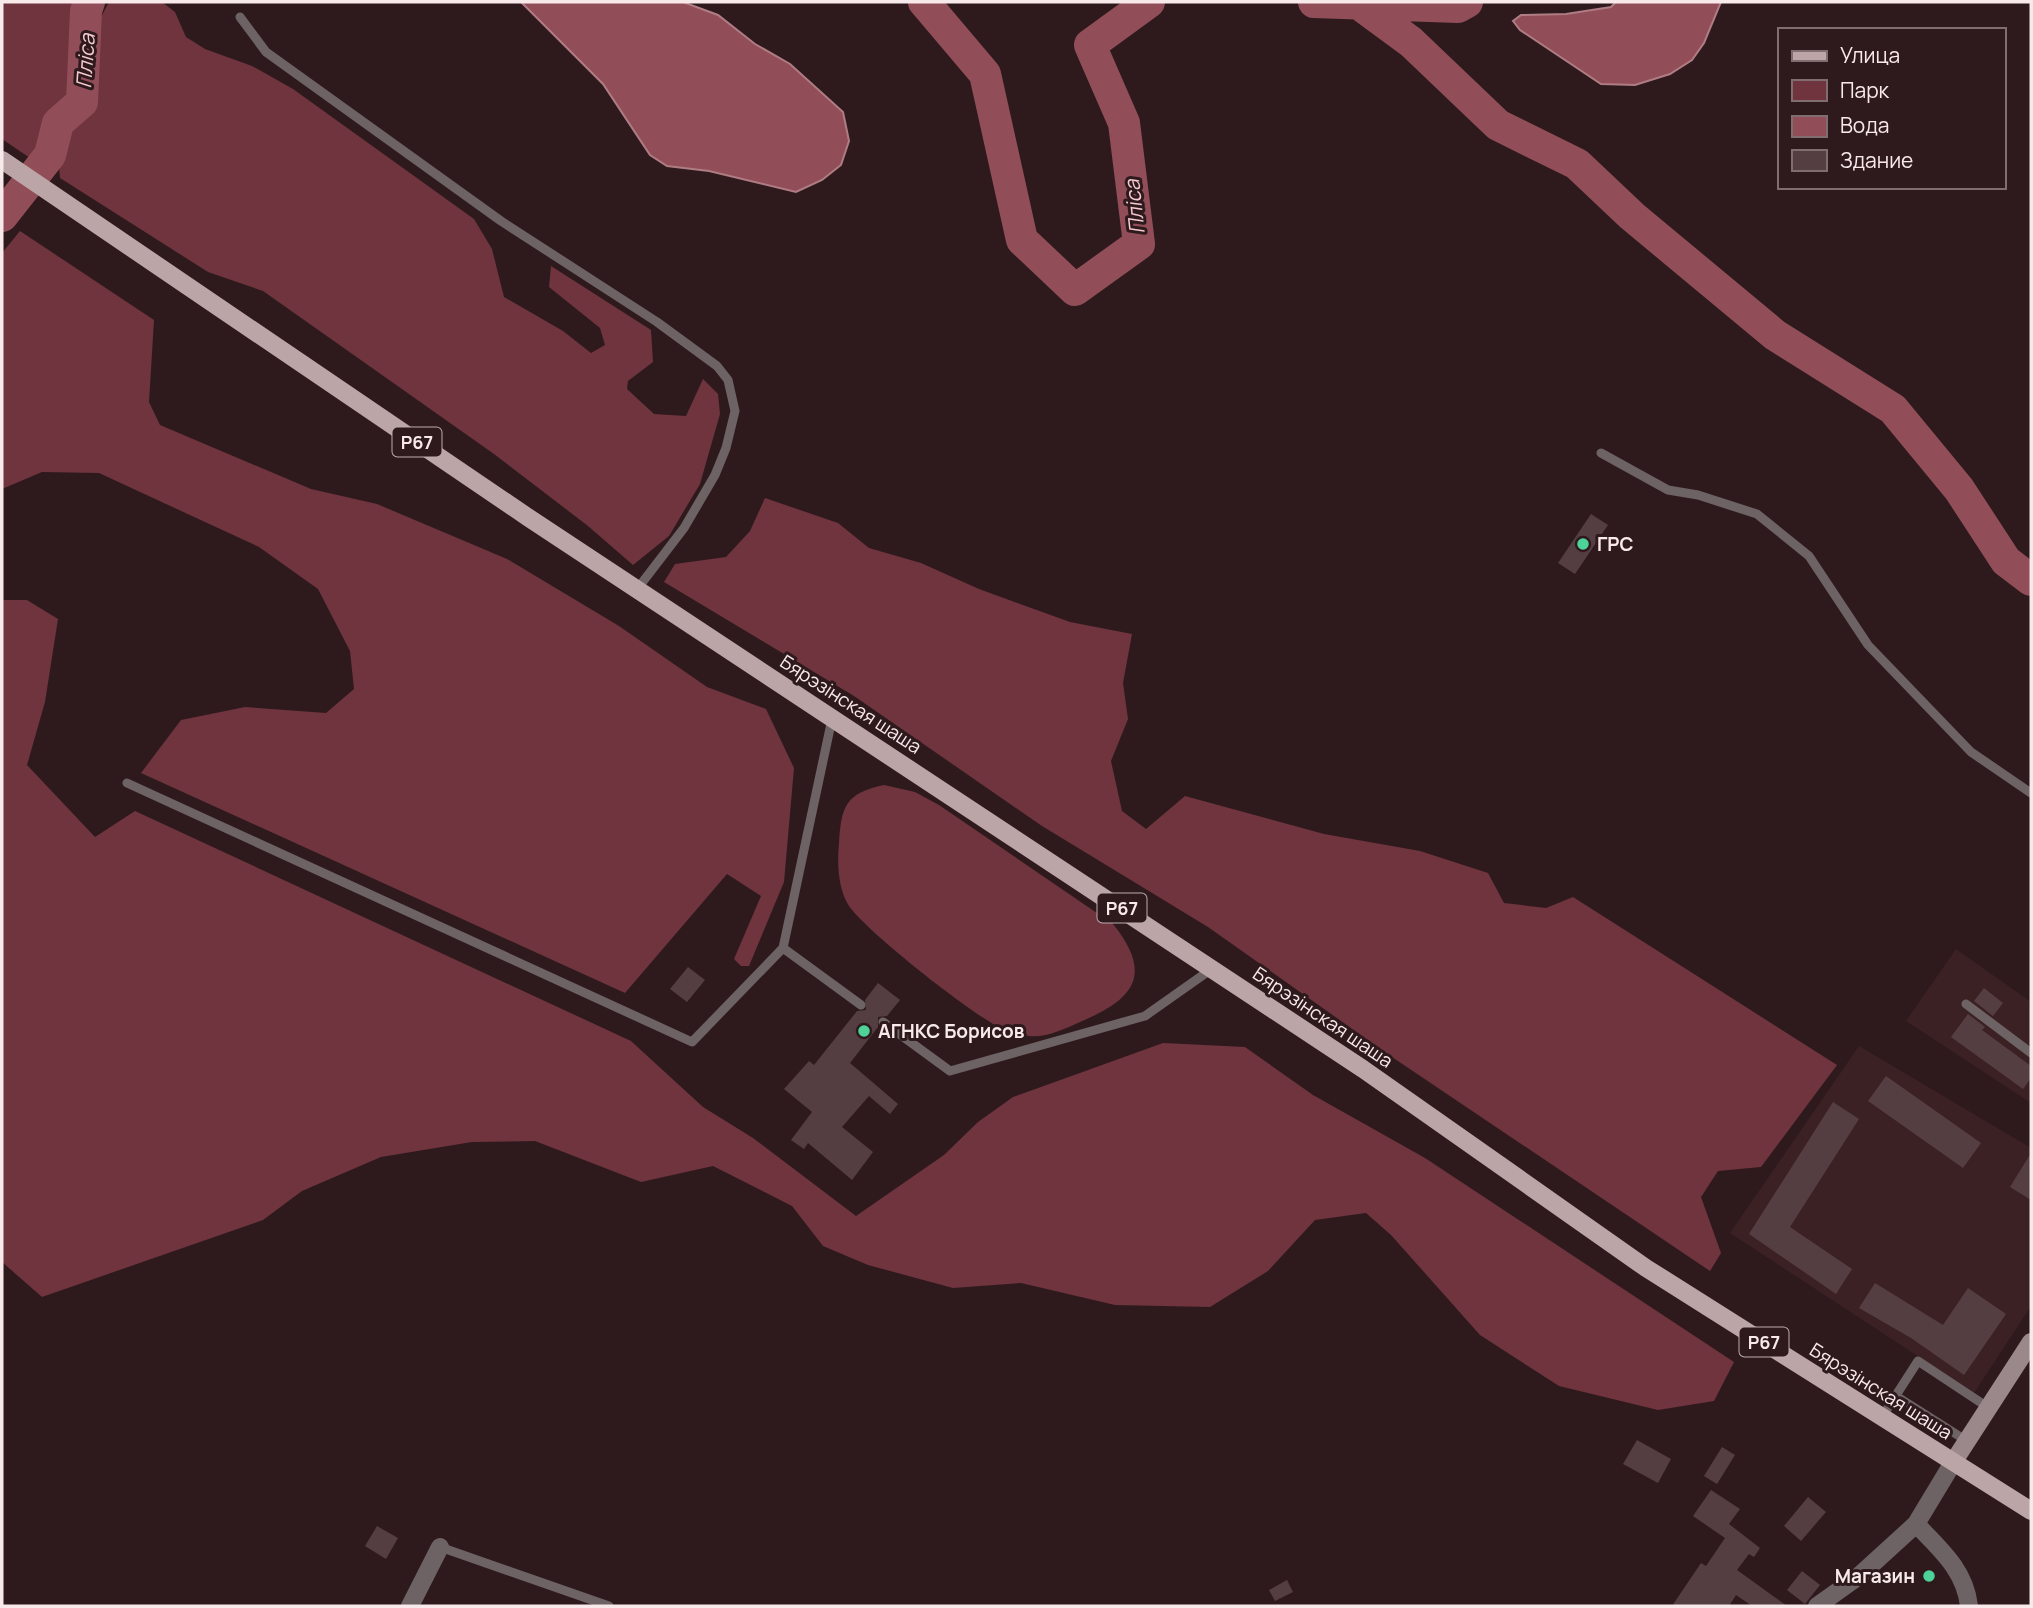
<svg xmlns="http://www.w3.org/2000/svg" width="2033" height="1608" font-family="Manrope,sans-serif">
<style>
.built{fill:#3c2124}
.green{fill:#6f343d}
.water{fill:#914e58;stroke:#b07c84;stroke-width:2}
.lines{fill:none;stroke-linecap:round;stroke-linejoin:round}
.river{stroke:#914e58;stroke-width:32}
.building{fill:#553e41}
.lane{stroke:#6e6364;stroke-width:9}
.street{stroke:#6e6364;stroke-width:18}
.secondary{stroke:#9a888a;stroke-width:18}
.primary{stroke:#bca5a7;stroke-width:18}
.poi-dot{fill:#4dd39a;stroke:#2e1a1d;stroke-width:2.5}
.labels{text-anchor:middle;dominant-baseline:central;stroke-width:6;stroke-linejoin:round;paint-order:stroke}
.shield{fill:#2e1a1d;stroke:#bbabad;stroke-width:2}
.shield-label{font-size:18px;font-weight:bold;fill:#f8e9eb}
.poi-label{font-size:19px;font-weight:bold;fill:#f8e9eb;stroke:#2e1a1d;text-anchor:start}
.street-label{font-size:19px;fill:#f8e9eb;stroke:#2e1a1d}
.water-label{font-size:21px;font-style:italic;fill:#f6cbcf;stroke:#2e1a1d}
</style>
<rect width="100%" height="100%" fill="#2e1a1d"/>
<path class="built" d="M1956 949 2031 1002V1103L1906 1021Z
M1859 1046 2031 1148V1306L1974 1393 1730 1233Z"/>
<path class="green" d="M2 2H74L69 53 75 72 74 100 50 126 30 158 2 139Z
M109 2H162L175 12 186 37 205 49 252 66 293 89 474 219 492 249 504 297 563 331 591 353 605 345 600 328 549 287 551 266 651 330 653 362 628 381 627 389 654 414 686 416 703 379 718 394 720 414 700 484 669 536 633 565 588 526 494 454 263 291 208 272 60 178C56 134 63 130 93 101L95 28Z
M20 231 154 320 149 402 160 425 311 489 377 504 507 559 619 626 707 687 766 709 794 768 784 882 749 966H741L734 959 761 896 727 874 625 993 141 773 181 720 245 707 326 713 354 689 350 651 318 589 259 547 99 473 42 472 2 489V253Z
M765 498 838 523 869 548 921 563 979 589 1070 622 1132 634 1123 683 1128 719 1111 761 1122 811 1146 829 1185 796 1324 834 1420 851 1488 873 1504 903 1546 908 1573 897 1837 1065 1761 1167 1718 1171 1701 1197 1721 1253 1710 1271 1392 1057 1208 927 1042 826 854 696 664 582 675 564 726 557 750 531Z
M2 600H27L58 619 45 702 27 765 95 837 135 811 631 1041 703 1107 753 1138 856 1216 944 1155 978 1122 1013 1097 1163 1043 1245 1047 1313 1095 1425 1158 1734 1362 1714 1401 1658 1410 1559 1386 1480 1335 1391 1235 1366 1213 1315 1220 1268 1271 1210 1307 1115 1305 1021 1283 953 1288 868 1265 823 1246 792 1206 713 1166 641 1182 535 1141 472 1142 381 1157 302 1191 263 1220 42 1297 2 1262Z
M884 785 915 792 939 805 1113 924C1154 975 1134 999 1080 1022 1064 1029 1046 1038 1029 1036 1022 1035 1014 1034 1008 1032 977 1019 868 933 849 906 838 889 837 863 839 844 841 806 846 793 884 785Z"/>
<path class="water" d="M521 2H683L718 15 755 44 790 64 843 112 849 141 841 165 822 180 796 192 709 171 667 166 650 155 603 84Z
M1616 2H1721L1704 43 1692 60 1670 74 1635 85 1601 84 1520 30 1513 21 1521 15 1566 14 1611 7Z"/>
<g class="lines">
<path class="river" d="M924 2 985 74 1022 240 1075 290 1139 244 1124 123 1090 45 1149 2
M1314 2 1458 7 1467 2
M1358 3 1411 42 1498 125 1577 164 1632 216 1775 335 1893 409 1959 489 2006 561 2031 580
M2 216 50 155 58 123 82 102 86 11 89 2"/>
</g>
<path class="building" d="M1591 514 1608 525 1575 574 1558 563Z
M688 967 705 980 687 1002 670 989Z
M878 983 900 1000 887 1016 878 1017V1027L850 1063 898 1104 890 1114 869 1096 842 1127 873 1152 852 1180 808 1143 804 1149 791 1140 812 1112 784 1089 809 1061 814 1065 857 1011 866 1010 865 1000Z
M1984 988 2003 1003 1993 1016 1974 1001Z
M1968 1014 1985 1027 1982 1030 2031 1066V1078L2023 1089 1951 1037Z
M1886 1076 1981 1143 1963 1168 1868 1101Z
M1833 1102 1859 1119 1790 1227 1852 1269 1836 1294 1749 1234Z
M2031 1153V1200L2010 1187Z
M1875 1283 1943 1325 1968 1288 2006 1314 1964 1375 1911 1338 1859 1308Z
M1637 1440 1671 1459 1658 1483 1623 1464Z
M1722 1447 1735 1455 1717 1484 1704 1476Z
M1711 1490 1740 1509 1729 1524 1760 1548 1754 1557 1749 1554 1737 1570 1787 1606H1752L1736 1595 1729 1606H1672L1701 1563 1706 1566 1725 1538 1693 1516Z
M1808 1497 1826 1512 1801 1541 1784 1526Z
M377 1526 398 1538 386 1559 365 1546Z
M1802 1571 1820 1585 1805 1604 1787 1590Z
M1287 1580 1293 1592 1275 1601 1269 1590Z"/>
<g class="lines">
<path class="lane" d="M240 17 266 52 501 221 657 322 717 366 728 380 735 411 726 448 715 475 684 528 638 588
M1601 453 1668 490 1698 495 1757 514 1809 556 1868 645 1971 752 2031 793
M832 719 783 948 861 1005
M127 783 692 1042 783 948
M1966 1004 2031 1053
M883 1022 950 1071 1145 1016 1213 968
M1896 1396 1967 1441
M1882 1417 1918 1361 1989 1408
M440 1547 609 1606"/>
<path class="street" d="M1916 1524C1940 1549 1965 1570 1969 1606
M410 1606 440 1547
M1817 1606 1859 1576 1916 1524 1954 1461"/>
<path class="secondary" d="M1954 1461 2031 1342"/>
<path class="primary" d="M2 160 529 518 1363 1069 1646 1268 2031 1511"/>
</g>
<g class="poi-dot">
<circle cx="1583" cy="544" r="7"/>
<circle cx="864" cy="1031" r="7"/>
<circle cx="1929" cy="1576" r="7"/>
</g>
<g class="labels">
<g class="shield">
<rect x="392.5" y="427.5" width="49" height="29" rx="5"/>
<rect x="1097.5" y="893.5" width="49" height="29" rx="5"/>
<rect x="1739.5" y="1327.5" width="49" height="29" rx="5"/>
</g>
<g class="shield-label">
<text x="417" y="442">Р67</text>
<text x="1122" y="908">Р67</text>
<text x="1764" y="1342">Р67</text>
</g>
<g class="poi-label">
<text x="1597" y="544">ГРС</text>
<text x="878" y="1031">АГНКС Борисов</text>
<text x="1915" y="1576" text-anchor="end">Магазин</text>
</g>
<g class="street-label">
<text transform="translate(851 704) rotate(33)">Бярэзінская шаша</text>
<text transform="translate(1323 1017) rotate(34)">Бярэзінская шаша</text>
<text transform="translate(1881 1391) rotate(32)">Бярэзінская шаша</text>
</g>
<g class="water-label">
<text transform="translate(85 61) rotate(-86)">Пліса</text>
<text transform="translate(1134 207) rotate(-96)">Пліса</text>
</g>
</g>
<rect width="2033" height="1608" fill="none" stroke="#f8e9eb" stroke-width="7"/>
<rect x="1778" y="28" width="228" height="161" fill="#2e1a1d" stroke="#7f6d6f" stroke-width="2"/>
<rect x="1792" y="51" width="35" height="10" fill="#bca5a7" stroke="#7f6d6f" stroke-width="2"/>
<text x="1840" y="63" font-size="21" fill="#f8e9eb">Улица</text>
<rect x="1792" y="80" width="35" height="21" fill="#6f343d" stroke="#7f6d6f" stroke-width="2"/>
<text x="1840" y="98" font-size="21" fill="#f8e9eb">Парк</text>
<rect x="1792" y="116" width="35" height="21" fill="#914e58" stroke="#7f6d6f" stroke-width="2"/>
<text x="1840" y="133" font-size="21" fill="#f8e9eb">Вода</text>
<rect x="1792" y="150" width="35" height="21" fill="#553e41" stroke="#7f6d6f" stroke-width="2"/>
<text x="1840" y="168" font-size="21" fill="#f8e9eb">Здание</text>
</svg>
